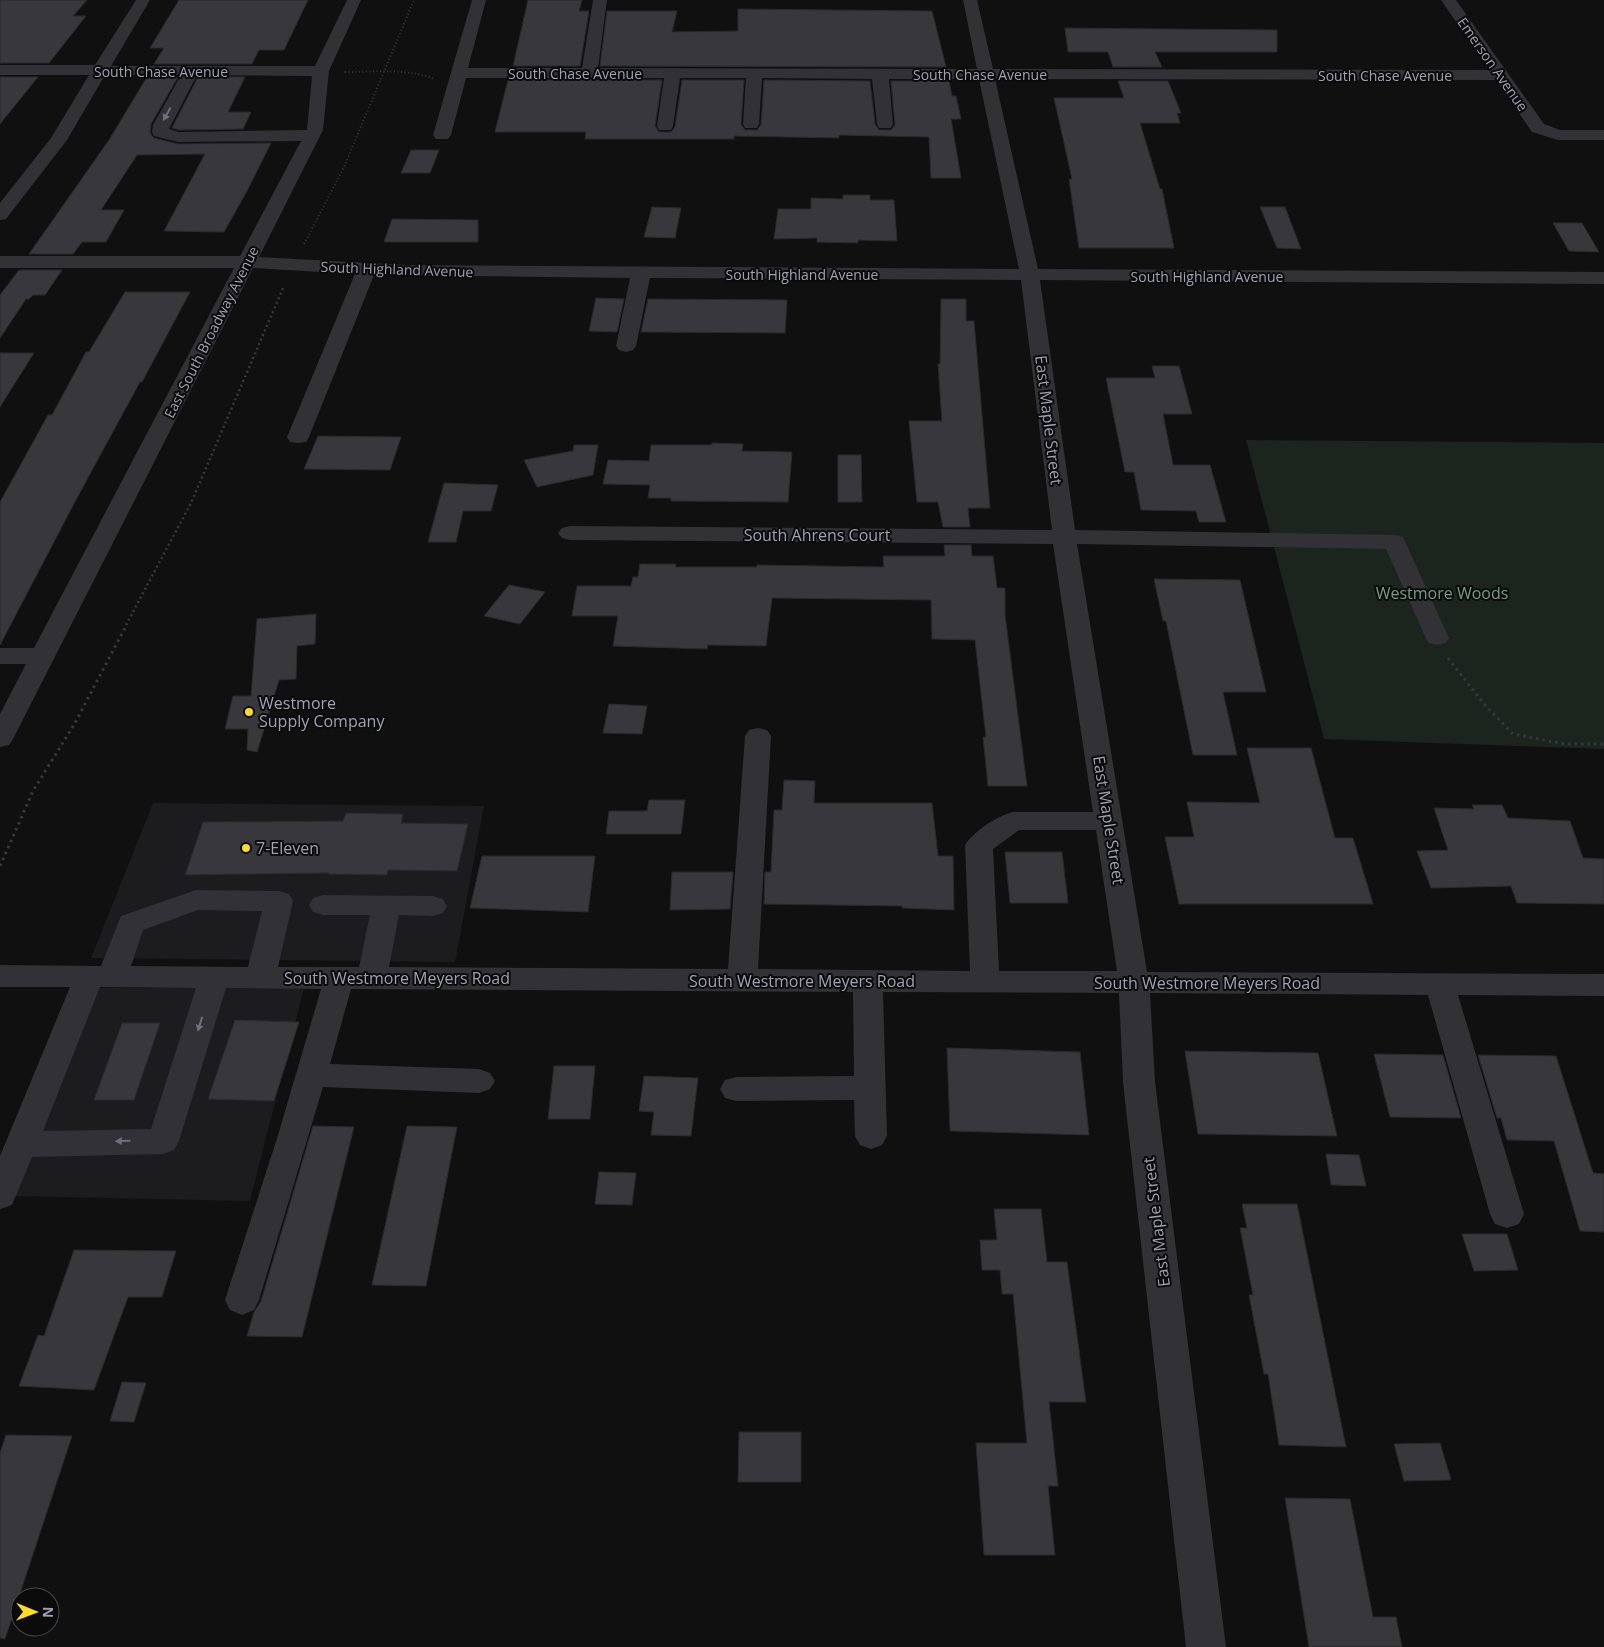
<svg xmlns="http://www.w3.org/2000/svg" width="1604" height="1647" font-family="'Open Sans',sans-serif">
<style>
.built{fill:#1c1c1e}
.green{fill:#1c241e}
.building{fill:#37373c;stroke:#2a2a2d}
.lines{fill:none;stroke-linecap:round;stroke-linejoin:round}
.path-far2{stroke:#37373d;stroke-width:2;stroke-dasharray:1 2.5;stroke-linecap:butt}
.path-far1{stroke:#37373d;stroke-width:2.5;stroke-dasharray:2 3;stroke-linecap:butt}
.path{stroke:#37373d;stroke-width:3;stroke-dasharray:2.5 4;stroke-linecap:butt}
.minor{fill:#313136;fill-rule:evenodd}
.oneway{fill:#6e6f7b}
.poi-dot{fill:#fbdc1e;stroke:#0b0b0c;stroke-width:2}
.labels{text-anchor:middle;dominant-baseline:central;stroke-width:4;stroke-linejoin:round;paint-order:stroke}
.far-street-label{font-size:14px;fill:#a0a2b3;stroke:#0b0b0c}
.street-label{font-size:16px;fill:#a0a2b3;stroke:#0b0b0c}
.park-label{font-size:16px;fill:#759f80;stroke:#0b0b0c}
.poi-label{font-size:16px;fill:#a0a2b3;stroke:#0b0b0c;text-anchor:start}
</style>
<rect width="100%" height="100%" fill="#101011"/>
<path class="built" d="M153 803 484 806 455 962 91 958Z
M97 988H304L250 1201 13 1196Z"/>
<path class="green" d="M1246 440 1604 443V749L1324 739Z"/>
<path class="building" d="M0 0H87L73 16H86L49 63H0Z
M179 0H308L284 50H259L252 64H154L164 48H150Z
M528 0H582L579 11H589L580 66H513Z
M738 9 932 11 946 67 600 66 607 11H677L672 32 738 31Z
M1065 28 1277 30V52H1155L1162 67H1113L1108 52H1068Z
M0 77H38L0 124Z
M147 77H178L151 124 150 133 154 138 178 144 271 143 247 191 224 232 164 231 205 154 137 155 101 210H124L106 242H82L73 254H29L109 140Z
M198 77H245L228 112H251L243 129 179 130 172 128Z
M508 80H662L655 126 659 132H671L675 127 682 80H744L741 124 745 130H757L761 125 764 80 870 81 875 124 879 130H891L895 125 891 81H949L952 96H956L961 119H951L961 178H931L929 137 839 135V138L734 136V139H585L586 132H495Z
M1118 81H1168L1181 113H1177L1180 123H1140L1160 189H1162L1174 248H1079L1069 179H1072L1054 98H1124Z
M411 150H439L430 173H401Z
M843 195H870V200H894L897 241 858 240V243L817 242V238L774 239 778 209H811V198L843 199Z
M652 207 681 208 675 238 644 237Z
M1260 207H1285L1301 249 1277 248Z
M392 219 478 220V242H384Z
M1553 223H1582L1599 252 1569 251Z
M19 270H62L45 295H33L29 299H26L0 338V295Z
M125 292H190L142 382H140L77 498 0 645V502L48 415H52L86 352H89Z
M596 298 624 299 617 332 589 331Z
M648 299 787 300 785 333 641 332Z
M941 299H966V321H974L990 508H968L970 527H943L938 502H917L909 421H942L938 364H940Z
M0 353H34L0 407Z
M1152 366H1179L1192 414H1163L1173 465H1210L1226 522H1199L1196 511 1141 510 1134 472H1125L1106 378H1155Z
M318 436 401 437 390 470 304 469Z
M712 443 743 444 742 451 792 452 788 502 671 501V498H648L650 485 603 484 608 460 649 461 651 445H712Z
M574 445H598L593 475 537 487 524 460 573 451Z
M838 455H861L862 502H838Z
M444 483 498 485 491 511H463L456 542H428Z
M944 545H971L972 556H993L997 588H1005V615L1027 786H988L983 737H986L975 640 932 639 931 600 772 598 766 646 708 645 707 649 613 646 618 616H572L577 586H631L633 577H638L640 564H676L675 567H757V565L884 567 883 556H945Z
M1154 579 1240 580 1266 692H1223L1237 755H1193L1166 621H1163Z
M509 585 545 592 520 624 484 616Z
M316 614 315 644 297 646 296 679 279 680 257 752 247 750 248 729H225L233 696H251L257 619Z
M609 704 647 706 642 734 603 733Z
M1247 748H1311L1335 838H1353L1373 904H1179L1165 837H1194L1187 802 1260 803Z
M784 780 815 781 814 803H932L938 856H953L954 910 902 908V906L764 904 765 872H771L774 810H782Z
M649 800H685L681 834H606L609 811H647Z
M1472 805H1502L1508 818 1570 821 1583 858 1604 859V904L1517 903 1511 886 1431 888 1417 851 1448 850 1434 808 1474 809Z
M346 813 403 814 401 823 468 824 457 871 388 870 387 875 328 874 329 873 185 875 203 822 343 821Z
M1005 852H1062L1068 903H1010Z
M482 856H595L588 912 470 908Z
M672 872H733L730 909 670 910Z
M235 1020 299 1022 274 1101 208 1099Z
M122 1023H160L134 1100H94Z
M947 1048 1080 1052 1089 1135 950 1131Z
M1185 1051 1318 1053 1337 1136 1198 1134Z
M1374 1054 1443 1055 1461 1118 1390 1117Z
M1478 1055 1556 1056 1593 1173 1604 1174V1232L1580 1231 1554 1141 1507 1140 1501 1118H1497Z
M554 1066H595L590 1119H548Z
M644 1076 698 1078 691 1136 651 1135 654 1112 639 1111Z
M313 1126 354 1127 302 1337 247 1336 254 1312 261 1301Z
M407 1126 457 1127 426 1286 372 1285Z
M1326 1154 1359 1155 1366 1186 1331 1185Z
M599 1172 636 1173 632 1205 595 1204Z
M1242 1204H1297L1346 1447 1279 1445 1268 1374H1264L1249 1295H1253L1240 1228H1247Z
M994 1209H1041L1047 1262H1067L1086 1402H1049L1058 1486H1048L1055 1555H984L976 1443H1027L1013 1294H1002L1000 1270H982L980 1240H997Z
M1462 1234H1507L1518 1270 1474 1271Z
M74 1250 176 1251 162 1297H128L94 1390 19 1386 38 1335 44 1336Z
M122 1382 146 1383 134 1422 110 1421Z
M739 1432H801V1482H738Z
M6 1435 72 1436 5 1639 0 1638V1453Z
M1440 1443 1451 1480 1404 1481 1394 1444Z
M1285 1498 1350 1499 1373 1617H1396L1402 1647H1309Z"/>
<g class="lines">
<path class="path-far2" d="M345 72C375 72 406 68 434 79
M304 244 344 167 414 0"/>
<path class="path-far1" d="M126 625 191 503 284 286"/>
<path class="path" d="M1448 658 1484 704 1513 734 1565 744H1604
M0 866 33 791 75 723 127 624"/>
<path class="minor" d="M136 0H150L111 66H315L347 0H361L329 71 323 130 259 257 406 265 1019 269 979 79H889L893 124 891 128H879L877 124 872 79 762 78 759 124 757 128H745L743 124 746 78H680L673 126 671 130H659L657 126 664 78H466L451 135 448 139H436L433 135 472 0H486L468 68H582L593 0H607L598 68 977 69 963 0H977L993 69 1489 70 1441 0H1456L1544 124 1560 130H1604V140H1558L1532 132 1496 80 995 79 1038 269 1604 272V284L1040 280 1075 530 1395 535 1403 537 1449 638 1446 643 1437 645 1428 643 1386 549 1077 544 1147 972 1604 974V996L1458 995 1524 1214 1519 1224 1507 1228 1495 1224 1490 1214 1428 995 1150 993 1155 1082 1226 1647H1186L1123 1082 1119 993 883 992 887 1136 882 1145 871 1149 860 1145 855 1136 854 1100 736 1101 725 1098 720 1089 725 1080 736 1077 854 1076 853 992 351 989 330 1064 479 1069 490 1073 495 1081 490 1089 479 1093 323 1087 259 1300 254 1310 242 1315 230 1310 225 1300 278 1135 321 989 226 988 179 1141 174 1150 163 1154 32 1157 12 1205 0 1209V1156L70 987H0V965L101 966 121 916 196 890 279 891 289 894 293 901 278 967H359L370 915H323L313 912 309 905 313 898 323 895 433 896 443 899 447 906 443 913 433 916 399 915 389 967 728 969 745 736 749 730 758 728 767 730 771 736 758 969 970 971 965 845C974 831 997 816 1013 812H1093L1053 544 570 540 562 538 558 533 562 528 570 526 1052 530 1021 280 650 278 636 346 633 350 626 352 619 350 616 346 630 278 374 275 309 437 306 442 298 443 290 442 287 437 355 274 253 268 13 739 9 745 0 747V714L26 664H0V648H34L234 268H0V256H240L301 141 178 142 154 136 152 132 153 125 181 75H105L67 140 6 219 0 220V203L51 138 89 75H0V65H95ZM197 75 312 76 307 130 179 132 169 129ZM1019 830H1096L1117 971H999L993 849ZM198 910 262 911 248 967 131 966 143 930ZM100 987 196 988 151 1129 43 1131Z"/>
</g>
<defs><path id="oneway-solid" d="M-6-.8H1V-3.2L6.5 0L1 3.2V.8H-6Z" transform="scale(1.25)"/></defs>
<g class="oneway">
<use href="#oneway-solid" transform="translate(167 114) rotate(119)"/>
<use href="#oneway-solid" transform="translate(200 1024) rotate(107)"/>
<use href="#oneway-solid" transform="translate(123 1141) rotate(179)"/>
</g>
<g class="poi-dot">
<circle cx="249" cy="712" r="5"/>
<circle cx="246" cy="848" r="5"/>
</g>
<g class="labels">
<g class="far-street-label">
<text transform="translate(1493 64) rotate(55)">Emerson Avenue</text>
<text x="161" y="71">South Chase Avenue</text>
<text x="575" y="73">South Chase Avenue</text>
<text x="980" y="74">South Chase Avenue</text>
<text x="1385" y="75">South Chase Avenue</text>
<text transform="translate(397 269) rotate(2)">South Highland Avenue</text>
<text x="802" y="274">South Highland Avenue</text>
<text x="1207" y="276">South Highland Avenue</text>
<text transform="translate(211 332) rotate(-63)">East South Broadway Avenue</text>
</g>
<g class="street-label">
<text transform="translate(1049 420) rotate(83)">East Maple Street</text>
<text x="817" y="535">South Ahrens Court</text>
<text transform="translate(1109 820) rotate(81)">East Maple Street</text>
<text x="397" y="978">South Westmore Meyers Road</text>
<text x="802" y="981">South Westmore Meyers Road</text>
<text x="1207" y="983">South Westmore Meyers Road</text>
<text transform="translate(1156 1222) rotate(-97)">East Maple Street</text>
</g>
<g class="park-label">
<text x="1442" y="593">Westmore Woods</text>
</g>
<g class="poi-label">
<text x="259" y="703">Westmore<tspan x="259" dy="18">Supply Company</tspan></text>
<text x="256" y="848">7-Eleven</text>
</g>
</g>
<g transform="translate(35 1612) rotate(91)"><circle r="24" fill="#0b0b0c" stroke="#47474f"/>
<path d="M0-4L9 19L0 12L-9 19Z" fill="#fbdc1e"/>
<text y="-8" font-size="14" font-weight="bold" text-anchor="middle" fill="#a0a2b3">N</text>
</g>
</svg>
